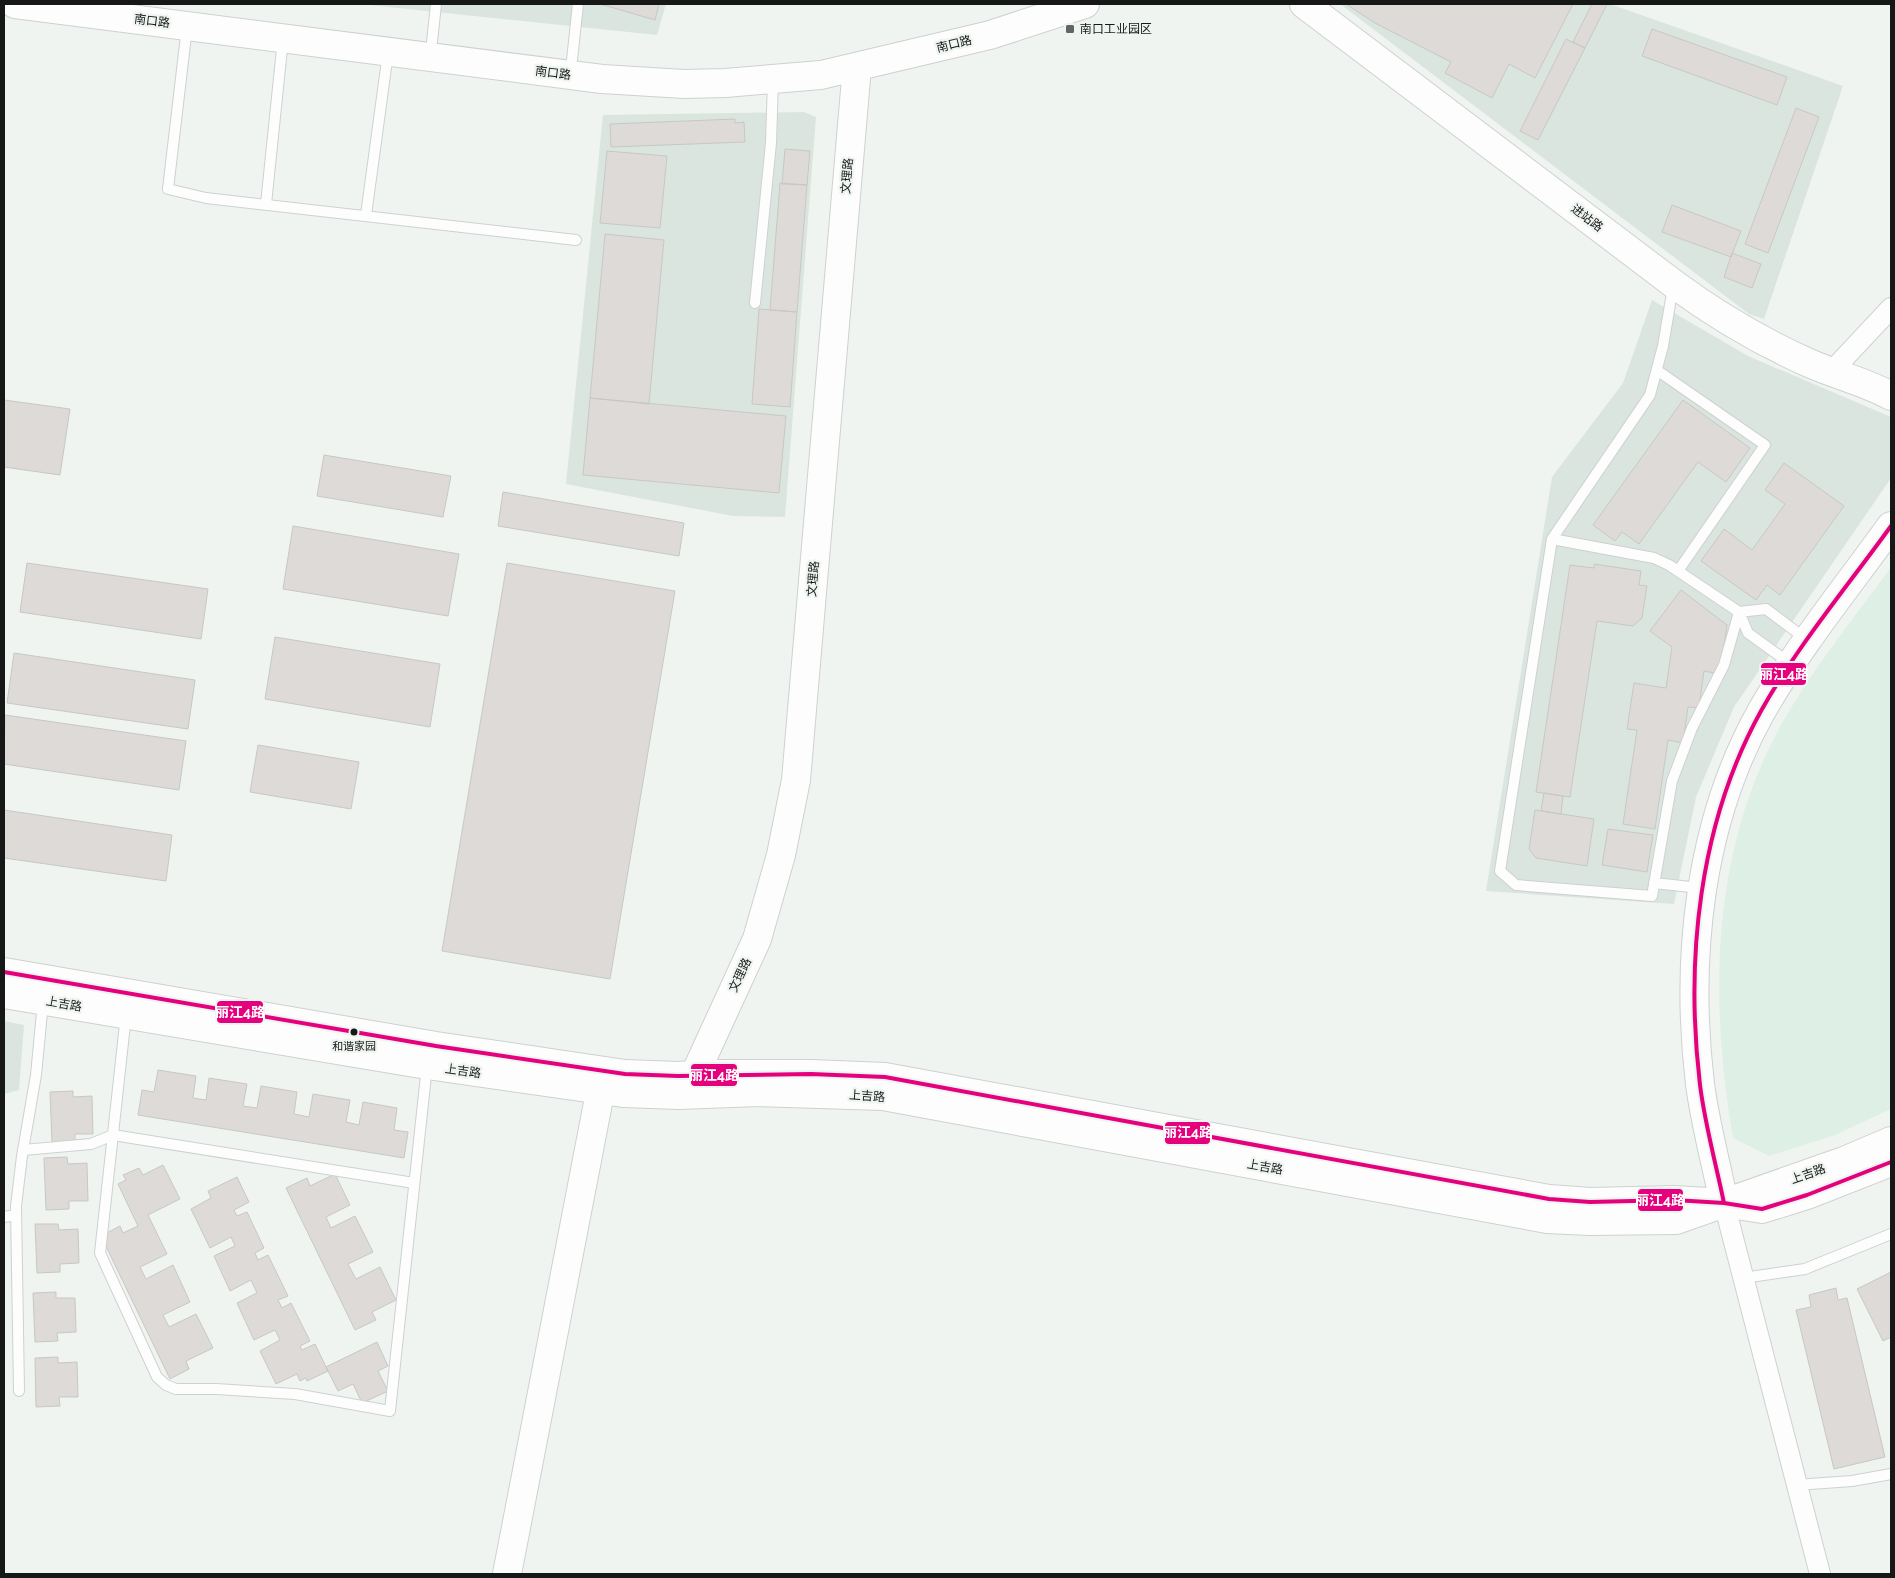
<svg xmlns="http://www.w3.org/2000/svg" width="1895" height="1578" font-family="Raleway,'Noto Sans SC',sans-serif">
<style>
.built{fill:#dbe5df}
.green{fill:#def0e5}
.building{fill:#dddad7;stroke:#c7c8c6}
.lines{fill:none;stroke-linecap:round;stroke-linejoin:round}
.lane-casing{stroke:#ced1cf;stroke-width:12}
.street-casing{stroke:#ced1cf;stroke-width:22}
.secondary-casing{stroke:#ced1cf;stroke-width:30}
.lane{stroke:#fdfdfd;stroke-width:10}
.street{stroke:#fdfdfd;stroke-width:20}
.secondary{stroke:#fdfdfd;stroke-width:28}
.bus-1-casing{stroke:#eef5f0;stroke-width:8}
.bus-1{stroke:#e5007d;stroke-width:4}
.poi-dot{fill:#626563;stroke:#eef5f0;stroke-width:2}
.bus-dot{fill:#161817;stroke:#eef5f0;stroke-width:2}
.labels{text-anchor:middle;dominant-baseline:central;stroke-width:4.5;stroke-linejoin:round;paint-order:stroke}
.bus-label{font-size:11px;fill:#161817;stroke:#eef5f0}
.street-label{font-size:12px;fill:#161817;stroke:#eef5f0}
.poi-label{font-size:12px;fill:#161817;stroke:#eef5f0;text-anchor:start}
.line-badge{stroke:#eef5f0;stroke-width:2}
.badge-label{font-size:14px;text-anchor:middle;font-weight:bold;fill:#fff}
</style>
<rect width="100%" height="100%" fill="#eff4f1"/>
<path class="built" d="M360 4H666L657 35Z
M1340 4H1610L1843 86 1764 319 1749 314Z
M804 112 816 117 785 517 733 516 566 484 603 115Z
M1652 300 1748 356 1891 417V478L1734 707 1696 797 1674 904 1486 891 1552 477 1623 383Z
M4 1021 24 1025 19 1090 4 1094Z"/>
<path class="green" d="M1891 567V1109L1835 1135 1769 1156 1733 1138C1709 998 1711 852 1781 725 1812 669 1854 618 1891 567Z"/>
<path class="building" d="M600 4H659L655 20Z
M1346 4H1573L1535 78 1509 64 1492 98 1445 73 1451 62 1375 23Z
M1592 4H1607L1585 48 1573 42Z
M1652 29 1787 77 1777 105 1642 56Z
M1566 39 1585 48 1538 140 1520 131Z
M1796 108 1819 117 1768 253 1745 244Z
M735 119V123L744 122 745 142 611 147 610 124Z
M785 149 810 151 807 185 782 184Z
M607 151 667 156 660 228 600 223Z
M780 183 807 185 797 312 770 310Z
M1672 205 1741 231 1731 257 1662 232Z
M605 234 664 240 649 404 590 398Z
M1732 253 1761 264 1752 288 1724 277Z
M759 309 797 312 790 407 752 404Z
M590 398 786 416 779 493 583 475Z
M4 400 70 409 60 475 4 467Z
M1683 400 1750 448 1726 482 1698 462 1639 544 1622 532 1615 541 1593 525Z
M324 455 451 476 443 517 317 496Z
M1784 463 1844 506 1780 595 1767 585 1756 600 1701 561 1724 529 1752 550 1785 504 1765 490Z
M503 492 684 523 679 556 498 526Z
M293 526 459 554 448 616 283 589Z
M27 563 208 589 201 639 20 612Z
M507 563 675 591 610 979 442 951Z
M1594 564 1641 571 1639 585 1647 586 1642 618 1633 626 1597 621 1570 797 1536 792 1570 565 1594 568Z
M1681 590 1727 625 1720 674 1704 671 1699 708 1688 707 1683 743 1668 740 1655 829 1623 824 1637 730 1627 729 1634 683 1666 688 1672 647 1650 631Z
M275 637 440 664 430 727 265 699Z
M14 653 195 680 188 729 7 703Z
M5 715 186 741 179 790 4 764Z
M258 745 359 762 351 809 250 792Z
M1544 793 1563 796 1561 814 1541 811Z
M4 810 172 835 166 881 4 858Z
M1535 810 1594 819 1587 866 1536 858 1529 849Z
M1608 829 1653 835 1647 872 1602 865Z
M158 1070 196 1076 193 1098 206 1100 209 1078 247 1084 243 1106 257 1108 261 1086 297 1092 294 1114 309 1117 313 1094 350 1100 346 1122 359 1125 363 1102 397 1108 394 1130 408 1132 404 1158 138 1115 142 1090 154 1092Z
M73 1091V1097L92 1096 93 1134H75V1142L52 1143 50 1092Z
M67 1157 68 1164 87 1163 88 1201H69V1209L46 1210 44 1158Z
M163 1165 180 1199 148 1215 167 1254 140 1267 146 1279 173 1265 190 1302 163 1315 169 1327 196 1314 213 1348 186 1361 189 1369 170 1379 101 1236 120 1226 123 1233 138 1226 118 1184 126 1180 123 1175 139 1168 143 1175Z
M335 1174 350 1205 326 1217 331 1228 355 1216 373 1252 348 1264 356 1279 380 1267 396 1300 372 1312 376 1320 355 1330 286 1188 307 1178 310 1186Z
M237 1177 249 1202 234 1210 237 1216 247 1212 264 1248 255 1253 258 1260 268 1255 288 1296 278 1300 282 1308 291 1303 310 1341 300 1346 302 1350 315 1344 328 1371 307 1381 306 1378 300 1381 297 1374 276 1384 260 1351 280 1340 275 1330 254 1340 237 1303 257 1293 251 1280 230 1291 214 1256 235 1246 231 1237 210 1248 191 1209 211 1198 208 1191Z
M35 1224H58L59 1230 78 1229 79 1263 60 1264V1272L37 1273Z
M1891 1272V1337L1883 1341 1857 1289Z
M1836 1288 1838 1300 1847 1298 1885 1457 1834 1469 1796 1310 1811 1307 1809 1295Z
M56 1292V1298H75L76 1332 57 1333 58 1341 35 1342 33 1293Z
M377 1342 388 1366 378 1371 388 1391 362 1403 353 1384 338 1391 326 1367Z
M58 1357V1363L77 1362 78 1397H59L60 1406 36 1407 35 1358Z"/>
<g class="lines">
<defs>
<path id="lane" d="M187 27 168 189 206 198 576 240
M432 42 436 4
M572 60 578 4
M266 204 283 39
M366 215 388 53
M1673 287 1663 346 1650 395 1552 539 1500 871 1516 885 1652 896 1672 781 1692 728 1724 665 1739 612
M755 303 771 143 773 80
M1658 371 1765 445 1678 571
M1552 539 1654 558 1669 565 1739 612 1748 633 1791 664
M1739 612 1766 609 1806 639
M1654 883 1700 888
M126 1015 100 1253 157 1377 166 1385 176 1389H216L295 1394 390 1411 427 1066
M23 1150 91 1144 113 1135 414 1183
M4 1217 16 1215
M1743 1278 1805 1269 1891 1234
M19 1391 16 1206 22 1156 36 1075 43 1002
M1796 1485 1852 1481 1891 1474"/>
<path id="street" d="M1831 372 1891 308
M1724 1203 1820 1574"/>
<path id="secondary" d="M15 4 602 79 684 84 725 83 821 75 990 35 1085 4
M1304 4 1674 284C1716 315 1762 342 1809 363 1836 375 1866 382 1891 396
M4 972 436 1046 625 1074 678 1076 706 1074H811L885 1077 1549 1199 1590 1202 1674 1200 1724 1203 1762 1209 1807 1195 1891 1162
M4 994 427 1065 623 1093 679 1095 758 1092 883 1096 1547 1219 1590 1221 1676 1220 1844 1161 1891 1141
M695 1074 757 939 781 855 796 780 857 67
M1724 1203C1716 1163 1705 1123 1700 1084 1685 959 1699 823 1761 712 1798 647 1847 587 1891 526
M507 1574 604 1072"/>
</defs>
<use href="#lane" class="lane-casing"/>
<use href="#street" class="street-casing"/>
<use href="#secondary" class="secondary-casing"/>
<use href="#lane" class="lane"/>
<use href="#street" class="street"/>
<use href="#secondary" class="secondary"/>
<defs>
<path id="bus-1" d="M4 972 436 1046 625 1074 678 1076 811 1074 885 1077 1549 1199 1590 1202 1674 1200 1724 1203 1762 1209 1807 1195 1891 1162
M1724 1203C1716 1164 1705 1125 1700 1085 1685 959 1699 823 1761 711 1798 645 1847 587 1891 526"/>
</defs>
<use href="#bus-1" class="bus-1-casing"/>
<use href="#bus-1" class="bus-1"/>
</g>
<rect class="poi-dot" x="1065" y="24" width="10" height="10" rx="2.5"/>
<circle class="bus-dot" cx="354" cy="1032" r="4.5"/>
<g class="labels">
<g class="bus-label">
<text x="354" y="1046">和谐家园</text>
</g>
<g class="street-label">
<text transform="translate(152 21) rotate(7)">南口路</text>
<text transform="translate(954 44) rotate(-14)">南口路</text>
<text transform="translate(553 73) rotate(7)">南口路</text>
<text transform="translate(847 176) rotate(-85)">文理路</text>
<text transform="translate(1587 218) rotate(37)">进站路</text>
<text transform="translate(813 579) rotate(-85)">文理路</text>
<text transform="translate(740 975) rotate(-65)">文理路</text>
<text transform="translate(64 1004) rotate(10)">上吉路</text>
<text transform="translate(463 1071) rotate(8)">上吉路</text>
<text transform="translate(867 1096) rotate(4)">上吉路</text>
<text transform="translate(1265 1167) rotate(10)">上吉路</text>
<text transform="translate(1808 1174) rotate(-19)">上吉路</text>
</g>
<g class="poi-label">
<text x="1080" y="29">南口工业园区</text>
</g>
</g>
<g class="line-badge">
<rect x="1760" y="662" width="47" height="24" rx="5" fill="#e5007d"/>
<rect x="216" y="1000" width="48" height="24" rx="5" fill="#e5007d"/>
<rect x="690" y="1063" width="48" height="24" rx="5" fill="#e5007d"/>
<rect x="1164" y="1121" width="47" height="24" rx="5" fill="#e5007d"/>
<rect x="1637" y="1188" width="47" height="24" rx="5" fill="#e5007d"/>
</g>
<g class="badge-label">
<text x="1784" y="679">丽江4路</text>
<text x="240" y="1017">丽江4路</text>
<text x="714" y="1080">丽江4路</text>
<text x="1188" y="1137">丽江4路</text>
<text x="1660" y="1205">丽江4路</text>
</g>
<rect width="1895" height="1578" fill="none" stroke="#161817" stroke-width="10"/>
</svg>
